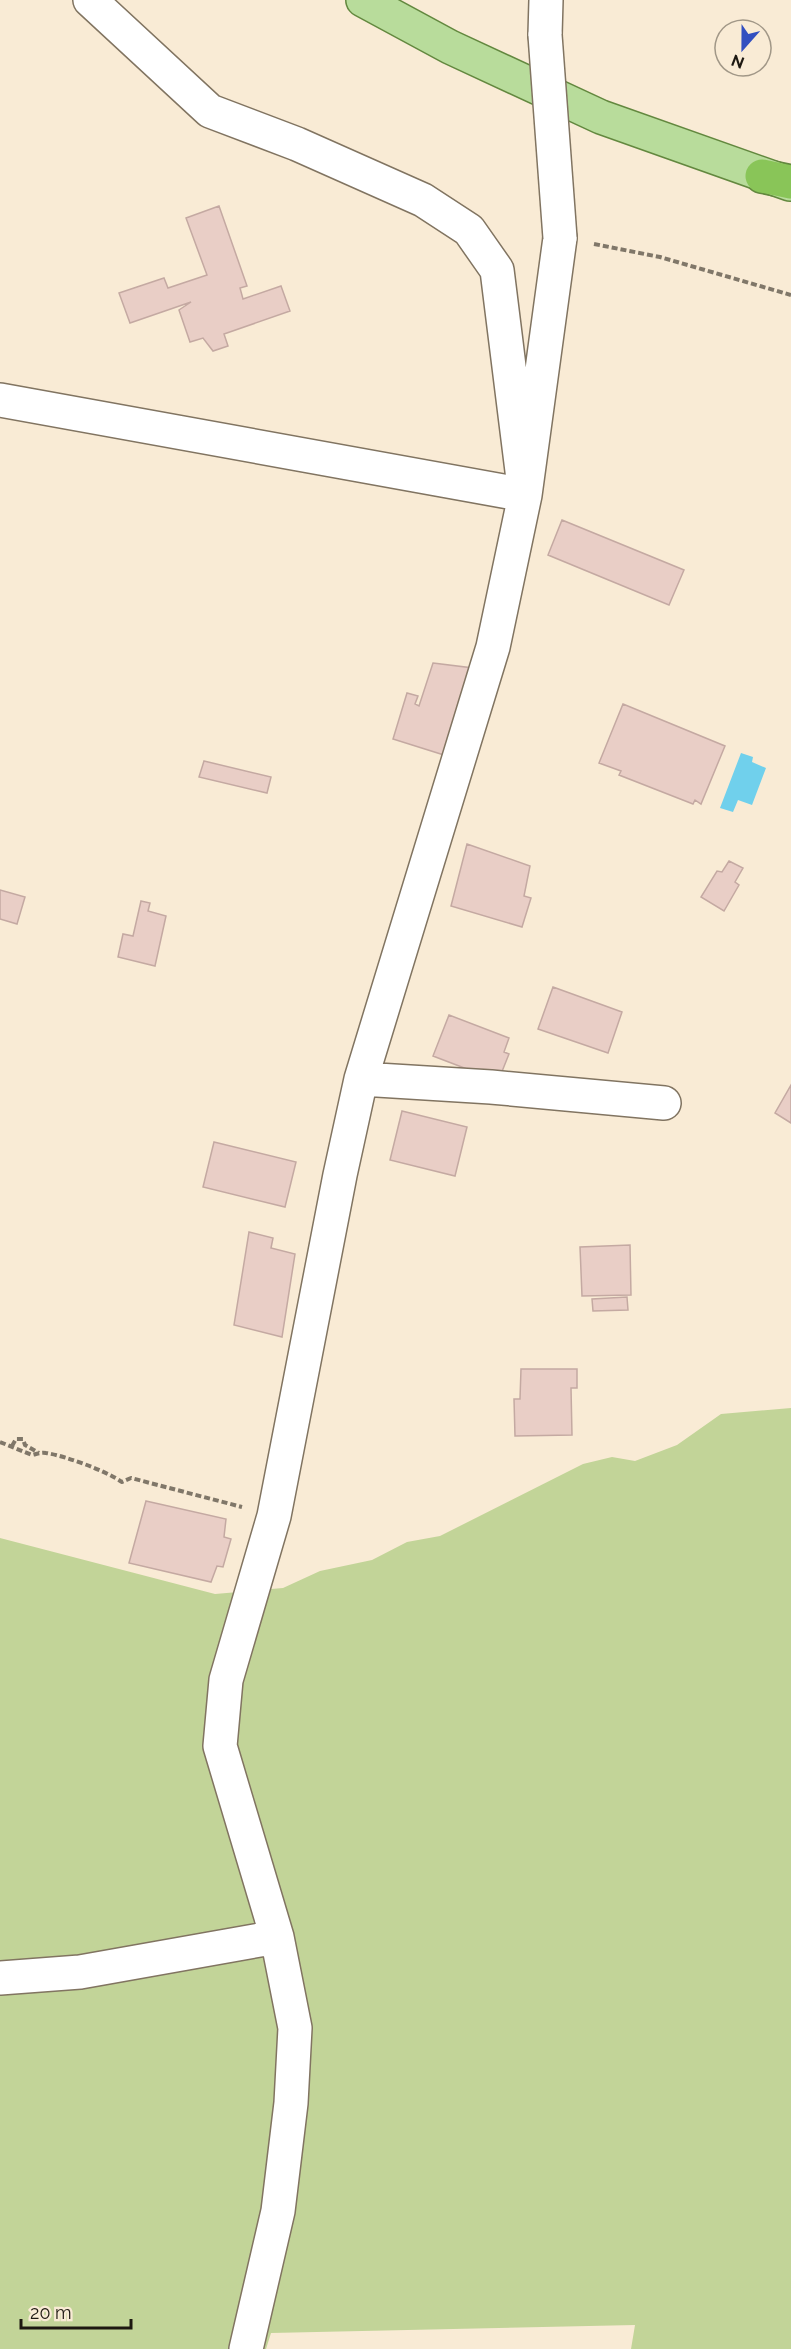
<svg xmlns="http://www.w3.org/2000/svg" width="791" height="2349" font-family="Raleway,sans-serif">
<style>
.green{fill:#c2d498}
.water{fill:#70d0ec}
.building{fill:#e9cec6;stroke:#c4a9a2;stroke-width:1.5}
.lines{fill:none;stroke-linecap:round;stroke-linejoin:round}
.minor-casing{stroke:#817461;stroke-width:36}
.major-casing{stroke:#63883f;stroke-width:36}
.highway-casing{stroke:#63883f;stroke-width:36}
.path{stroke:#807769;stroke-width:4;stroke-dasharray:6 3;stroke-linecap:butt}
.minor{stroke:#fff;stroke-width:33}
.major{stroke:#b8dc9b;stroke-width:33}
.highway{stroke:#89c558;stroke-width:33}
.minor-bridge-casing{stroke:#817461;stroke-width:36;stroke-linecap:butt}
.minor-bridge{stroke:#fff;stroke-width:33}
</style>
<rect width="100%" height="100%" fill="#f9ebd5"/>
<path class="green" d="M791 1408V2349H631L635 2325 271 2333 266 2349H0V1538L215 1594 283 1588 320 1571 372 1560 407 1542 440 1536 583 1464 612 1457 635 1461 677 1445 721 1414Z"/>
<path class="water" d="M741 753 753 757 752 762 766 768 752 805 738 800 733 812 720 808Z"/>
<path class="building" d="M219 206 247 286 240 288 243 299 281 286 290 311 224 334 228 346 213 351 203 338 190 342 179 310 191 302 130 323 119 293 164 278 168 288 207 275 186 218Z
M562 520 684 570 669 605 548 555Z
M433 663 473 668 444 755 393 739 407 693 418 696 415 704 419 706Z
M623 704 725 746 701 804 695 800 693 804 619 775 621 771 599 763Z
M204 761 271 777 267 793 199 777Z
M467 844 530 866 524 896 531 898 522 927 451 906Z
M729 861 743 868 735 882 739 885 724 911 701 897 717 871 722 872Z
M0 890 25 897 17 924 0 919Z
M141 901 150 903 148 911 166 916 155 966 118 957 123 934 133 936Z
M553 987 622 1012 608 1053 538 1029Z
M449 1015 509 1038 504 1052 509 1054 499 1079H493L433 1056Z
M791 1085V1123L775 1113Z
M402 1111 467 1127 455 1176 390 1160Z
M214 1142 296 1162 285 1207 203 1187Z
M249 1232 273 1238 271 1248 295 1254 282 1337 234 1325Z
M630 1245 631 1295 582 1296 580 1247Z
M627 1297 628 1310 593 1311 592 1299Z
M521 1369H577V1388H571L572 1435 515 1436 514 1399H520Z
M146 1501 226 1519 224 1537 231 1539 223 1567 217 1566 211 1582 129 1563Z"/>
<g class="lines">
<defs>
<path id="minor" d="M545 35 546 0
M0 400 525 495 497 270 469 230 423 200 297 144 210 111 90 0
M361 1079 491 1087 664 1103
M0 1978 80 1972 277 1937
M246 2349 278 2211 291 2103 295 2028 277 1937 220 1746 226 1680 274 1516 340 1175 361 1079 493 647 525 495 560 238"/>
<path id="major" d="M363 0 450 47 601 117 790 184"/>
<path id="highway" d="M762 176 791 182"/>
</defs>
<use href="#minor" class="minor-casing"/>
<use href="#major" class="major-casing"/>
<use href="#highway" class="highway-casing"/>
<path class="path" d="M594 244 660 257 791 295
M0 1442 32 1455C37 1454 41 1452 46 1453 66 1456 106 1471 122 1482L131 1478 242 1507
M12 1446 16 1439H23L25 1445 39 1453"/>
<use href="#minor" class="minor"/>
<use href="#major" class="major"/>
<use href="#highway" class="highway"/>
<defs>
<path id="minor-bridge" d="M545 35 560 238"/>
</defs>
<use href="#minor-bridge" class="minor-bridge-casing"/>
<use href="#minor-bridge" class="minor-bridge"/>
</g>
<g transform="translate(743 48) rotate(201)"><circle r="28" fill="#f9ebd5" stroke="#a19787" stroke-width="1.5"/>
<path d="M0-4.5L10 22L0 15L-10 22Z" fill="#324fc0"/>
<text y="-9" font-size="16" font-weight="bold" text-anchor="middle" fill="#1d1811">N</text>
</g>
<path d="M21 2319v9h110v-9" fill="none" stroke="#1d1811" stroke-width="3"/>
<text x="30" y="2319" font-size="18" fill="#1d1811" stroke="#f9ebd5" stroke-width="4.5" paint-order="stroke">20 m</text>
</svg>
